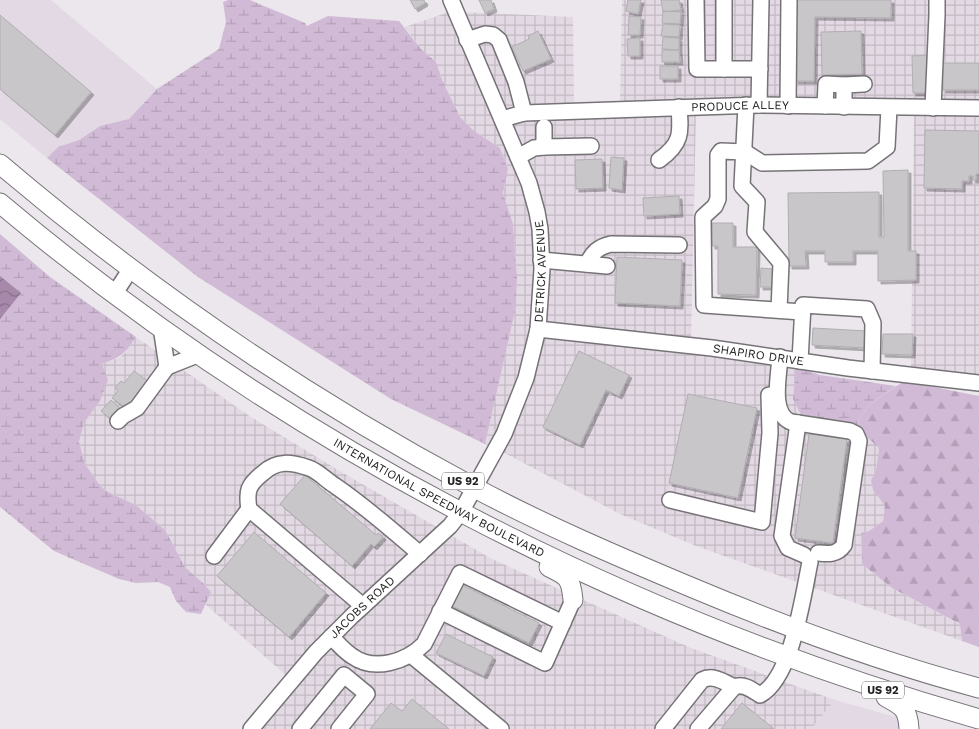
<svg xmlns="http://www.w3.org/2000/svg" width="979" height="729" font-family="'Work Sans',sans-serif">
<style>
.built{fill:#e2d9e4}
.industrial{fill:url(#industrial-grid)}
.forest{fill:url(#forest-firs)}
.wetland{fill:url(#wetland-marsh)}
.water{fill:url(#water-waves)}
.building{fill:#c9c6ca;stroke:#b1aeb2;filter:url(#shadow)}
.lines{fill:none;stroke-linecap:round;stroke-linejoin:round}
.minor-casing{stroke:#767377;stroke-width:18}
.major-casing{stroke:#767377;stroke-width:21}
.minor{stroke:#fff;stroke-width:15}
.major{stroke:#fff;stroke-width:19}
.labels{text-anchor:middle;dominant-baseline:central;stroke-width:5;stroke-linejoin:round;paint-order:stroke}
.shield{fill:#fff;stroke:#656465;stroke-width:1}
.shield-label{font-size:11px;font-weight:bold;fill:#232223}
.street-label{font-size:12px;fill:#232223;stroke:#fff}
</style>
<defs>
<pattern id="industrial-grid" width="8" height="8" patternUnits="userSpaceOnUse" patternTransform="scale(1.25)"><rect width="8" height="8" fill="#e2d9e4"/><path d="M0 4h8M4 0v8" fill="none" stroke="#c2bac3"/></pattern>
<pattern id="forest-firs" width="22" height="20" patternUnits="userSpaceOnUse" patternTransform="scale(1.25)"><rect width="22" height="20" fill="#d1bad5"/><path d="M5 1l3.5 6h-7zM16 11l3.5 6h-7z" fill="#b3a0b7"/></pattern>
<pattern id="wetland-marsh" width="20" height="14" patternUnits="userSpaceOnUse" patternTransform="scale(1.25)"><rect width="20" height="14" fill="#d1bad5"/><path d="M1 5h8M5 5V1M11 12h8M15 12V8" fill="none" stroke="#b3a0b7"/></pattern>
<pattern id="water-waves" width="16" height="10" patternUnits="userSpaceOnUse" patternTransform="scale(1.25)"><rect width="16" height="10" fill="#a689aa"/><path d="M0 5q4-4 8 0t8 0" fill="none" stroke="#87708a"/></pattern>
<filter id="shadow"><feDropShadow dx="3" dy="3" stdDeviation="0" flood-color="#0004"/></filter>
</defs>
<rect width="100%" height="100%" fill="#ebe7ec"/>
<path class="built" d="M0 0H51L157 89 129 119 100 126 79 140 58 147 47 158 0 119Z
M835 700 903 719V729H811Z"/>
<path class="industrial" d="M622 0H756L754 100 620 104Z
M767 0H979V103L765 100Z
M449 12 524 185 532 214 536 270 532 329 521 377 491 447 485 444 516 307 517 277 513 224 503 193 508 169 500 148 474 131 460 117 443 82 436 62 421 49 405 27Z
M462 12 573 17 574 105 506 113Z
M696 113 691 340 543 324 547 268 510 123 524 118Z
M914 113 979 114V377L911 369Z
M542 335 705 352 796 370 793 399 845 436 867 437 879 448 876 471 871 480 873 490 885 506 883 521 869 531 861 533 862 564 892 588 961 625 962 641 696 546 620 514 501 451Z
M136 337 248 415 338 470 440 529 288 677 205 604 211 592 204 584 185 567 165 530 136 505 106 491 99 484 85 464 79 442 84 423 100 401 102 364 118 358 125 353Z
M449 534 492 559 691 648 835 700 811 729H258L320 656Z"/>
<path class="forest" d="M904 381 979 396V647L962 641 960 624 892 588 862 564 861 533 869 531 883 521 885 506 873 490 871 480 876 471 879 448 868 438 858 421 870 404Z"/>
<path class="wetland" d="M228 0H250L305 23 307 26 328 16 399 21 421 49 436 62 443 82 460 117 474 131 500 148 508 169 503 193 513 224 517 277 516 307 485 444 391 399 198 277 47 158 58 147 79 140 100 126 129 119 157 89 219 49 226 22 223 2Z
M0 234 50 277 136 337C125 354 121 357 102 364L108 380 100 401 84 423 79 442 85 464 99 484 106 491 136 505 165 530 185 567 204 584 211 592 201 614 186 612 176 601 170 587 158 582 136 583 119 579 54 551 0 507Z
M796 367 820 375 896 386 870 404 858 421 867 437 845 436 807 426 793 399Z"/>
<path class="water" d="M0 276 21 293 0 319Z"/>
<path class="building" d="M410 0H424L425 3 415 9Z
M479 0H491L494 9 485 13Z
M628 0H641L638 14 626 11Z
M661 0H679L681 10 663 12Z
M797 0H891V18L815 17 814 81H795Z
M663 11 681 12 680 24 662 23Z
M0 15 91 92 55 135 0 89Z
M629 16 641 17 640 35H628Z
M663 24 680 25 679 37 661 36Z
M538 31 551 59 523 71 512 47 529 39 528 36Z
M861 31 862 74 822 75 821 32Z
M663 37 679 38V50L662 49Z
M640 38V56H628L627 39Z
M662 50H679L680 62H662Z
M930 55 932 93H913L912 56Z
M942 63H979V90H943Z
M660 66H678V79H660Z
M925 130 979 131V174H976V180H973V176H969V181H962V189L924 188Z
M611 157 624 158 622 190 609 188Z
M602 159 603 188 576 189 575 160Z
M908 170V251H916V280L878 281V251H853V262H825V251H805L806 266H789L788 193 879 192V237H884L883 171Z
M679 196 680 214 644 216 643 198Z
M712 223H733V247H757L756 295 718 294V246H712Z
M617 257 682 260 680 306 615 303Z
M761 268 773 269 772 287H760Z
M813 328 867 331 866 348 812 345Z
M883 334H913L912 355 882 354Z
M579 351 629 375 619 396 606 390 580 445 543 427Z
M134 371 149 382 127 409 112 398 118 391 115 388 121 381 124 383Z
M688 394 757 408 738 498 669 483Z
M111 400 122 410 113 421 101 411Z
M809 434 847 439 833 543 795 538Z
M305 475 376 535 378 533 383 537 374 547 371 544 352 566 280 504Z
M254 532 326 593 289 637 217 576Z
M460 584 539 623 529 643 450 605Z
M446 634 493 657 484 676 436 653Z
M412 699 449 729H370L391 703 402 711Z
M742 703 773 728 772 729H721Z"/>
<g class="lines">
<defs>
<g id="minor">
<path d="M696 0 697 69H724"/>
<path d="M724 0V69H760"/>
<path d="M467 40 485 34 493 35 499 40 516 82 524 113"/>
<path d="M746 105 742 186 757 202 755 232 781 263 779 310"/>
<path d="M759 105 761 0"/>
<path d="M788 106 789 0"/>
<path d="M825 106 826 84 844 85"/>
<path d="M844 107V85L864 84"/>
<path d="M933 108 937 15V0"/>
<path id="s1" d="M502 119 524 113 759 105 979 108"/>
<path d="M544 147V127"/>
<path d="M518 157 534 148 544 147 591 146"/>
<path d="M659 160C682 144 681 133 679 107"/>
<path d="M541 260 607 266"/>
<path d="M587 264C593 252 598 247 611 244L679 245"/>
<path d="M115 293 130 270"/>
<path d="M802 312 704 305 703 217 715 206 718 199V155L721 151 745 152 762 163 868 161 887 147 889 108"/>
<path d="M161 327 167 367 200 354"/>
<path id="s2" d="M538 329 712 348 848 368 979 383"/>
<path d="M780 357C779 376 770 414 791 422L850 431 856 434 859 441 844 545C837 555 828 554 818 553"/>
<path d="M800 361 803 305 867 309 873 323 872 371"/>
<path d="M118 421 123 416 137 408 167 367"/>
<path d="M798 423 782 536 788 548 804 555"/>
<path d="M670 500 762 522 770 433 769 395"/>
<path d="M214 556 249 509"/>
<path d="M363 606 249 509C246 491 248 485 263 473 277 460 291 462 309 468 318 471 326 480 334 485 365 506 392 530 420 554"/>
<path d="M440 611 545 663 573 600"/>
<path d="M331 637C338 643 344 651 352 656 374 672 406 662 424 644L460 573 563 623"/>
<path d="M411 655 501 729"/>
<path id="s3" d="M251 729 316 652 352 616 450 526 461 512 504 434 526 378 538 329 542 269 540 229 537 212 529 183 451 0"/>
<path d="M300 729 344 675 367 694 339 729"/>
<path d="M663 729 702 680C713 674 724 682 734 687 744 683 752 690 760 695 792 678 803 596 810 562"/>
<path d="M698 729 734 687"/>
</g>
<g id="major">
<path d="M0 164C146 288 304 397 473 487 544 525 619 557 693 588 786 627 881 662 979 688"/>
<path id="s4" d="M0 203C284 443 622 617 979 719"/>
<path d="M549 567C568 576 571 578 573 600"/>
<path d="M886 697C903 706 908 709 909 729"/>
</g>
</defs>
<use href="#minor" class="minor-casing"/>
<use href="#major" class="major-casing"/>
<use href="#minor" class="minor"/>
<use href="#major" class="major"/>
</g>
<g class="labels">
<g class="shield">
<rect x="442" y="472.5" width="42" height="17" rx="4"/>
<rect x="862" y="681.5" width="42" height="17" rx="4"/>
</g>
<g class="shield-label">
<text x="463" y="481">US 92</text>
<text x="883" y="690">US 92</text>
</g>
<g class="street-label">
<text stroke="none"><textPath href="#s1" startOffset="239">PRODUCE ALLEY</textPath></text>
<text stroke="none"><textPath href="#s3" startOffset="560">DETRICK AVENUE</textPath></text>
<text stroke="none"><textPath href="#s2" startOffset="222">SHAPIRO DRIVE</textPath></text>
<text stroke="none"><textPath href="#s4" startOffset="530">INTERNATIONAL SPEEDWAY BOULEVARD</textPath></text>
<text stroke="none"><textPath href="#s3" startOffset="165">JACOBS ROAD</textPath></text>
</g>
</g>
</svg>
